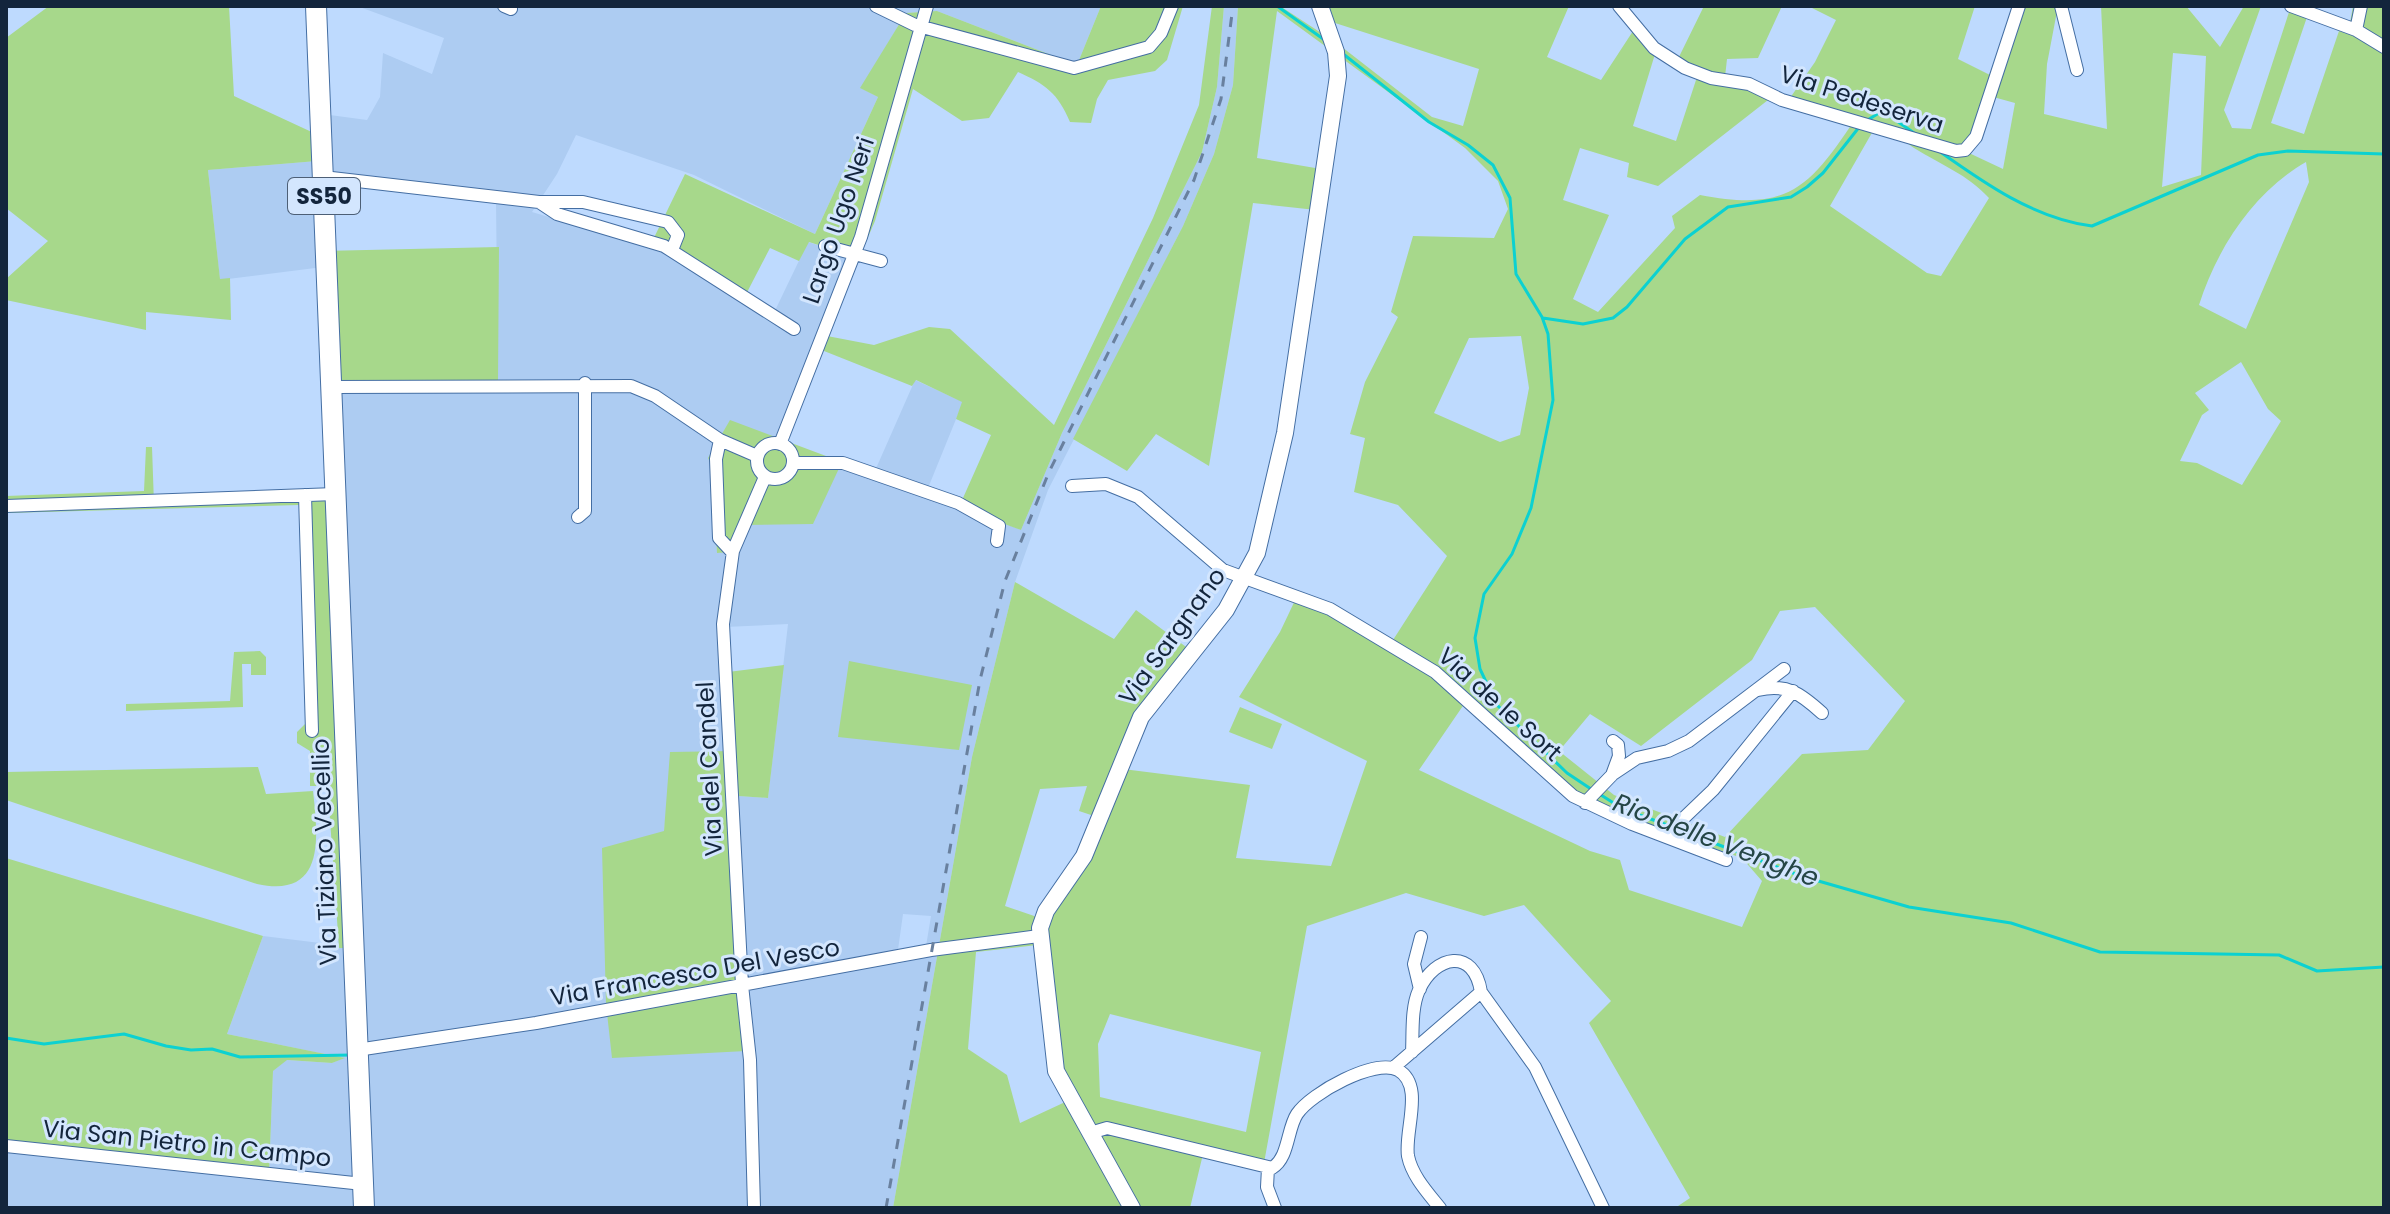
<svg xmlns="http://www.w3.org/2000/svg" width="2390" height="1214" font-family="Poppins,sans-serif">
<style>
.built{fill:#adccf2;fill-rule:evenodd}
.green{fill:#a7d88b;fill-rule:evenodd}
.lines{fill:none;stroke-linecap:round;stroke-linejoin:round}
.stream{stroke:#0cd1d1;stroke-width:3}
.minor-casing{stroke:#446ea3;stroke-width:14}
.tertiary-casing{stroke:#446ea3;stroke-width:18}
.primary-casing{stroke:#446ea3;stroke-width:22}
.minor{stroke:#fff;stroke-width:12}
.tertiary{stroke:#fff;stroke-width:16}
.primary{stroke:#fff;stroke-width:20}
.rail{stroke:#69809e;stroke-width:3;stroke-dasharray:10 10;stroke-linecap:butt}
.labels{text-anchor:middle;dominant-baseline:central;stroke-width:6;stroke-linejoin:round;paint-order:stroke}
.shield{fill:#d3e6fe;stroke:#4d5f76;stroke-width:2}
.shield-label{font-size:22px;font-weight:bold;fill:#13253c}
.street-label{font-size:24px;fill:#13253c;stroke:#d3e6fe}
.water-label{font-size:26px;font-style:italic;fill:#254646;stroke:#d3e6fe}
</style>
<rect width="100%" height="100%" fill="#bedafe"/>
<path class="built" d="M357 6H1101L1077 65 937 11 906 13 861 88 878 97 815 234 694 175 576 135 557 174 532 212 662 251 770 321 808 242 859 258 739 525 842 462 874 473 915 380 963 402 926 493 1021 530 1062 433 1202 152 1217 87 1224 6H1238L1233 85 1214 154 1183 226 1048 490 1015 582 972 757 893 1208H6V1151L269 1175 273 1071 286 1060 332 1063 344 1058 227 1034 263 936 361 948 326 386 498 380 496 201 319 176 323 267 220 280 208 170 317 161 315 113 367 120 380 97 383 53 432 74 444 38ZM788 624 768 798 738 796 664 831 668 798 733 751 725 627ZM903 914 931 916 924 958 896 964Z"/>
<path class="green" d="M49 6H229L234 96 316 134 317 161 208 170 220 279 230 278 231 320 146 312V330L6 300V279L48 241 6 208V38Z
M1101 6H1183L1167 60 1155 71 1108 80 1097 99 1091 123 1070 122C1058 93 1045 84 1018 72L989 118 962 121 913 89 875 221 859 258 809 242 799 261 770 248 742 302 662 251 649 248 685 174 815 234 878 97 860 88 906 13 937 11 1077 65Z
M1212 6H1224L1217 87 1202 152 1062 433 1021 530 959 507 991 435 956 419 962 402 916 380 912 386 819 349 827 336 874 345 929 327 950 329 1054 425 1153 218 1199 105Z
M1238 6H1280L1338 44 1432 117 1463 126 1479 69 1335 23 1327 6H1569L1547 57 1601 80 1635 28 1655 54 1633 126 1676 141 1697 77 1676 63 1704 6H1782L1758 58 1727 59 1724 86 1777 93 1658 186 1627 177 1629 163 1580 148 1563 200 1609 215 1573 299 1598 312 1675 228 1672 216 1700 195C1789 212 1809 188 1856 118L1790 98 1815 62 1836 20 1808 6H1975L1958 59 1992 76 2016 6H2058L2047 64 2044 114 2107 129 2101 6H2186L2220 47 2244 6H2261L2224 110 2232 128 2251 129 2290 9 2307 17 2271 123 2304 134 2339 31 2348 34 2353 6H2384V1208H1675L1690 1198 1589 1023 1611 1001 1524 905 1484 916 1406 893 1307 926 1264 1163 1204 1150 1190 1208H893L972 757 1015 582 1114 639 1136 610 1197 655 1160 700 1115 768 1250 785 1236 858 1331 866 1367 761 1239 697 1280 632 1299 592 1393 640 1447 556 1398 505 1354 492 1365 438 1350 434 1365 382 1398 317 1391 312 1413 236 1494 238 1508 209 1498 181 1465 148 1277 11 1257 158 1321 169 1316 210 1253 203 1209 466 1156 434 1127 471 1073 439 1183 226 1214 154 1233 85ZM2173 53 2206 56 2201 175 2162 187ZM1986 95 2015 103 2003 169 1969 153ZM1877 124C1897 130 1898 137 1914 148 1941 165 1967 174 1989 198L1941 276 1927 273 1830 206ZM2306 162 2309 182 2246 329 2199 305C2217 248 2254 192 2306 162ZM1521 336 1529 388 1520 435 1500 442 1434 413 1469 338ZM2241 362 2268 409 2281 421 2242 485 2197 463 2180 461 2202 415 2209 410 2195 393ZM1815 607 1905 701 1868 750 1802 754 1725 837 1614 795 1559 751 1590 714 1641 746 1752 660 1780 611ZM1469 697 1561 784 1612 813 1742 858 1762 881 1742 927 1629 890 1620 860 1590 851 1419 770ZM1087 786 1079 811 1094 816 1077 865 1040 918 1005 906 1040 789ZM1037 945 1059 1061 1076 1097 1020 1123 1007 1075 968 1049 976 952ZM1110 1014 1261 1052 1246 1132 1100 1097 1098 1044Z
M499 247 498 381 326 386 322 251Z
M730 420 842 462 813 524 739 525 729 552 717 553 713 469 708 458Z
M146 447H152L154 504 329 501 362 948H339L328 791 323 786H310V751L297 743V732L306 723 299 505 6 513V496L144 491Z
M260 651 266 657V675H251V664H242L243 707 126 711V704L230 701 234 652Z
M849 661 972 685 959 750 838 737Z
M784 665 768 798 738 796 746 1051 612 1058 606 1004 602 848 664 831 670 752 733 751 728 672Z
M1240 707 1282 724 1272 749 1229 732Z
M258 767 266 794 313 791C318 837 326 899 257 884L6 800V772Z
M6 858 263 936 227 1034 345 1058 332 1063 287 1060 273 1071 269 1175 6 1151Z"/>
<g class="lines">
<path class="stream" d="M1277 6 1326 41
M1342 53 1429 122 1468 145 1493 165 1510 198 1516 274 1542 317 1548 334 1553 400 1531 508 1512 554 1484 594 1475 638 1480 669 1497 705 1567 773 1591 789
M1866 121 1879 113 1887 114 1914 133
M1939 151C1984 183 2035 219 2092 226L2258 155 2288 151 2384 154
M1543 318 1583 324 1613 318 1627 307 1685 239 1728 207 1791 197 1807 187 1823 173 1860 126
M1601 795 1623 809 1670 826
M1677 829 1801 876 1909 907 2011 923 2100 952 2279 955 2317 971 2384 967
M6 1038 44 1044 124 1034 166 1046 191 1050 212 1049 240 1057 351 1055"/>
<defs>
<path id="minor" d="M504 6 511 9
M876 6 915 25 1074 68 1149 47 1161 33 1172 6
M1619 6 1654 48 1685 68 1711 78 1749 84 1782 100 1956 151 1965 150 1976 137 2019 6
M2061 6 2077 70
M2291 6 2356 30 2361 6
M2356 30 2384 47
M323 177 539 202H583L668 222 678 235 672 250
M539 202 557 214 664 246 794 329
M825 246 881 261
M331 387 631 386 655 396 720 440 757 456
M720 440 716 459 719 538 732 552
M757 461a18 18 0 1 1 36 0a18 18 0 1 1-36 0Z
M780 444 861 237 927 6
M793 463H843L958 503 999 526 997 541
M1072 486 1106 484 1138 497 1223 570 1330 609 1435 672 1573 796 1632 824 1726 860
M305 495 312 731
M6 506 335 494
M578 517 585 511V383
M1758 690C1787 683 1801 694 1822 713
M1612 775 1619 756 1618 745 1613 741
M1585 803 1613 774 1637 758 1668 751 1689 741 1784 669
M1666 835 1713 790 1793 691
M1420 989 1414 964 1421 937
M357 1050 536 1023 931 950 1039 936
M1412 1052C1413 1032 1411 1008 1419 990 1435 955 1474 947 1481 992
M1393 1068 1481 992 1535 1067 1603 1208
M1090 1133 1107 1128 1272 1168C1289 1158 1287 1129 1297 1114 1311 1093 1375 1058 1398 1070 1425 1085 1404 1131 1408 1156 1412 1176 1428 1193 1440 1208
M6 1146 363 1184
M1268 1168 1267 1187 1275 1208
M754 1208 750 1060 742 985 723 624 733 551 765 477"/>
<path id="tertiary" d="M1132 1208 1056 1071 1040 928 1046 911 1084 856 1141 717 1226 610 1257 553 1285 433 1338 76 1336 52 1320 6"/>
<path id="primary" d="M316 6 364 1208"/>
</defs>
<use href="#minor" class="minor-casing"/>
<use href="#tertiary" class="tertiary-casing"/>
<use href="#primary" class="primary-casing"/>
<use href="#minor" class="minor"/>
<use href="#tertiary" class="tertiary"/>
<use href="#primary" class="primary"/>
<path class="rail" d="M886 1208 980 680 1005 581 1049 472 1194 180 1221 99 1233 6"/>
</g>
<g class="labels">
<rect class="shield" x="288" y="178" width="72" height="36" rx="6"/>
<g class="shield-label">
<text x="324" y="196">SS50</text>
</g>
<g class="street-label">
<text transform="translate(1862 99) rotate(18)">Via Pedeserva</text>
<text transform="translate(838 220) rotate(-71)">Largo Ugo Neri</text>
<text transform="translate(1172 636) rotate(-54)">Via Sargnano</text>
<text transform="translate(1500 704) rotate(42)">Via de le Sort</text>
<text transform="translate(709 769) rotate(-93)">Via del Candel</text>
<text transform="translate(324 852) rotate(-92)">Via Tiziano Vecellio</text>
<text transform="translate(695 972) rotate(-10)">Via Francesco Del Vesco</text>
<text transform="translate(187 1143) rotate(6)">Via San Pietro in Campo</text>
</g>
<g class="water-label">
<text transform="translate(1716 840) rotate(21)">Rio delle Venghe</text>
</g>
</g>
<rect width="2390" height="1214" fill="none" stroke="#13253c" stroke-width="16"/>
</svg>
